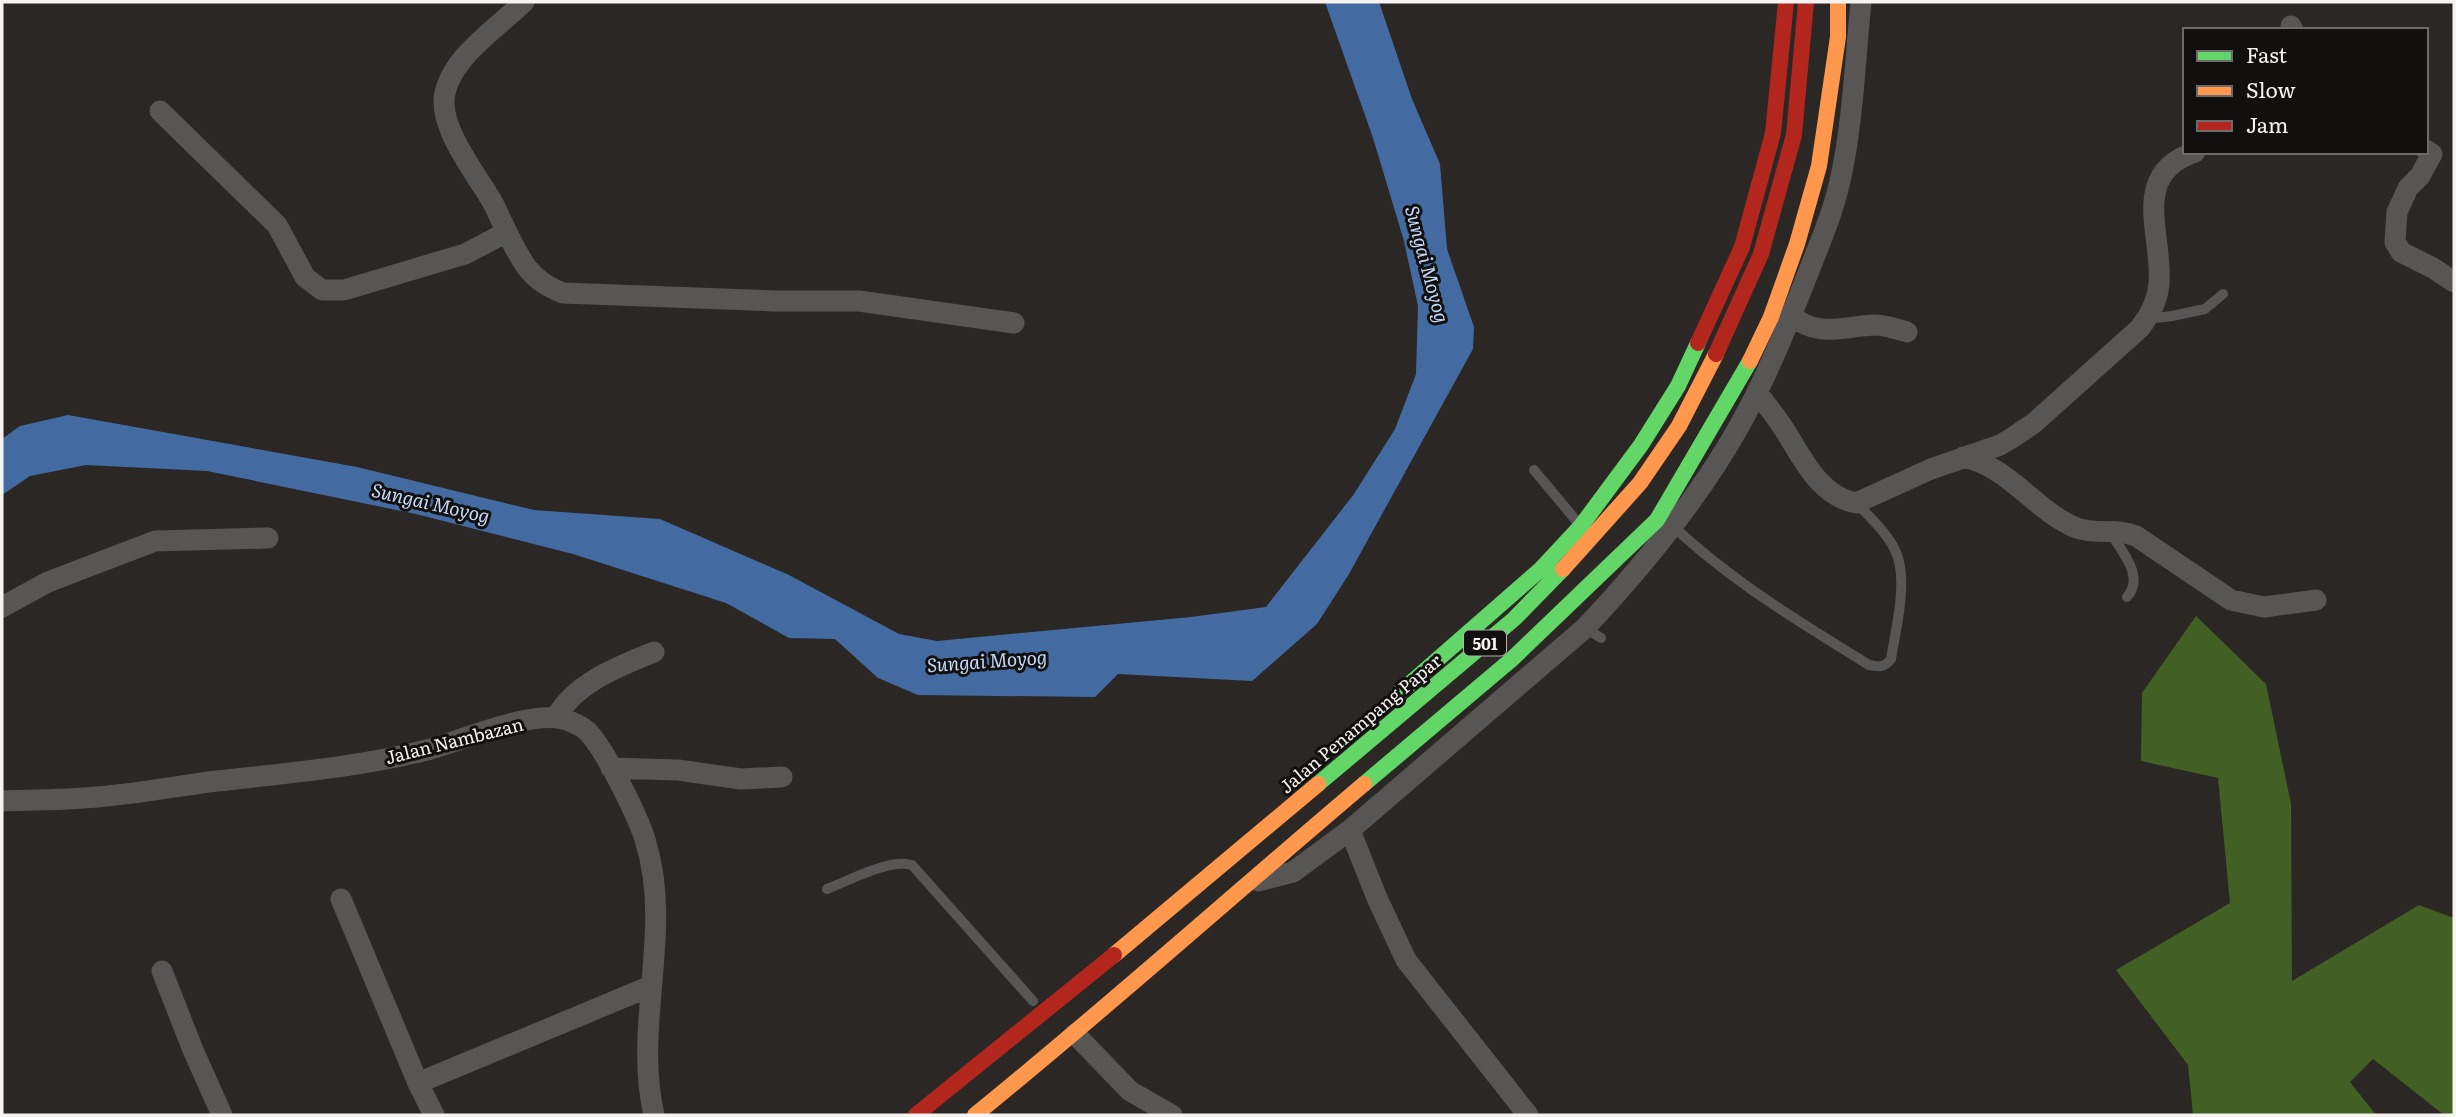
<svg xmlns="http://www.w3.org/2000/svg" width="2456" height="1117" font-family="Literata,serif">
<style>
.forest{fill:#426023}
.water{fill:#436ba1}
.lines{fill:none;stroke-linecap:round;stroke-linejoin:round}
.lane{stroke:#575655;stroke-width:10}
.street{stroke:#575655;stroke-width:21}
.fast{stroke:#63d668;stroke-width:16}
.slow{stroke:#ff974d;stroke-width:16}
.jam{stroke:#b3261e;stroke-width:16}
.labels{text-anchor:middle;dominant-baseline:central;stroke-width:6;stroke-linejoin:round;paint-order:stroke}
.shield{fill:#12100f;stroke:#b2afad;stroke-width:2}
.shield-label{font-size:16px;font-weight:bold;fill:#f6f3f1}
.street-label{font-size:18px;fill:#f6f3f1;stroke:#12100f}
.water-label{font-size:19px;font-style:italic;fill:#c1dafc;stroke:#12100f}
</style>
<rect width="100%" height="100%" fill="#2a2725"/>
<path class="forest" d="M2196 616 2266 684 2291 804 2292 981 2419 905 2454 918V1115H2444L2373 1059 2350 1082 2376 1115H2193L2188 1065 2116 970 2230 903 2218 778 2141 761 2142 693Z"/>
<path class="water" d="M1325 2H1379L1412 99 1440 164 1447 249 1474 327 1473 349 1349 574 1317 624 1252 681 1118 674 1095 697 918 695 878 678 835 639 789 638 726 603 573 554 416 514 207 471 86 465 30 476 2 495V439L20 426 68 415 357 467 534 510 660 519 789 575 899 634 937 641 1191 617 1266 607 1354 494 1395 429 1416 374 1418 306 1404 241 1373 138Z"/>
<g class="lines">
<path class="lane" d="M2147 319 2172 316 2205 309 2223 294
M1534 470 1579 524
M1673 526C1730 580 1802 624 1869 665 1879 667 1884 668 1891 659 1896 628 1909 578 1895 550 1886 532 1870 517 1856 503
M2110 532C2122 552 2145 576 2127 597
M1585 628 1601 638
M827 889C848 881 890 858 912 865L1033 1001"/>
<path class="street" d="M524 2C498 27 453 56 445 93 437 126 477 175 493 203 504 225 513 249 528 269 538 281 548 287 563 293L775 301H859L1014 323
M2291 26 2293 30
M160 111 277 225 305 277 322 290H344L465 254 507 232
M2426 150 2432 154 2420 176 2408 188 2397 212 2395 242 2401 252 2433 268 2454 282
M1791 315C1818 339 1843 326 1875 325 1885 325 1897 329 1907 332
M1757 393C1766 404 1776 416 1784 429 1802 457 1819 496 1856 503L1931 469 2000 445 2012 438 2034 423 2140 328C2150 315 2158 300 2159 283 2163 235 2129 174 2195 152
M1963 457C2008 466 2033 508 2072 526 2093 536 2115 527 2136 536L2231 600 2264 607 2316 600
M2 607 48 582 155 541 268 538
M556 717C576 682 618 667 654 652
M611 768 678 770 741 779 782 777
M2 801C33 800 65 800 97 797 137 794 177 786 217 781 289 773 361 767 431 749 463 740 538 707 569 721 574 723 583 727 587 731 604 747 640 820 646 843 673 932 633 1025 654 1115
M1350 830 1377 898 1406 960 1528 1115
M1258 881 1293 872 1350 830 1585 628C1633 577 1679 522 1717 463 1753 408 1779 347 1803 286 1816 252 1832 217 1840 181 1853 123 1855 61 1861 2
M341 899 418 1083 651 986
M162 971 193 1050 222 1115
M1075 1034 1130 1091 1172 1115
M418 1083 434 1115"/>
<path class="fast" d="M1398 694 1541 569 1581 526 1641 445 1678 386 1698 343
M1318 784 1514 619 1563 569
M1364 784 1511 660 1657 520 1750 361"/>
<path class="slow" d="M1750 361 1771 317 1797 244 1819 166 1838 37V2
M1563 569 1640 483 1679 426 1716 354
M1114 955 1318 784
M975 1115C1107 1008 1234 894 1364 784"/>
<path class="jam" d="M1698 343 1742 247 1773 133 1786 2
M1716 354 1761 254 1794 135 1806 2
M916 1115 1114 955"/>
</g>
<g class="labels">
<rect class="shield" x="1464" y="630.5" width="42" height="25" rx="5"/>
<g class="shield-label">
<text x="1485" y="643">501</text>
</g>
<g class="street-label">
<text transform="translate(1360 723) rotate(-40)">Jalan Penampang Papar</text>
<text transform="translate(454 740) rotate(-14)">Jalan Nambazan</text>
</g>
<g class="water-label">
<text transform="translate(1428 264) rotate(75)">Sungai Moyog</text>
<text transform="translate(431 502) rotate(13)">Sungai Moyog</text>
<text transform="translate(987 660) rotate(-4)">Sungai Moyog</text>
</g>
</g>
<rect width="2456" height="1117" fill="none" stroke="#f6f3f1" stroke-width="7"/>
<rect x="2183" y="28" width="245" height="126" fill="#12100f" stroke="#6d6b69" stroke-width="2"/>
<rect x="2197" y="51" width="35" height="10" fill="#63d668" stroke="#6d6b69" stroke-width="2"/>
<text x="2246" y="63" font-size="21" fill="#f6f3f1">Fast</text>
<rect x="2197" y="86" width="35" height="10" fill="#ff974d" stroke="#6d6b69" stroke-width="2"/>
<text x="2246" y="98" font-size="21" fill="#f6f3f1">Slow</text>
<rect x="2197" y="121" width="35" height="10" fill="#b3261e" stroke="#6d6b69" stroke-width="2"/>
<text x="2246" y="133" font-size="21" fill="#f6f3f1">Jam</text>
</svg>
